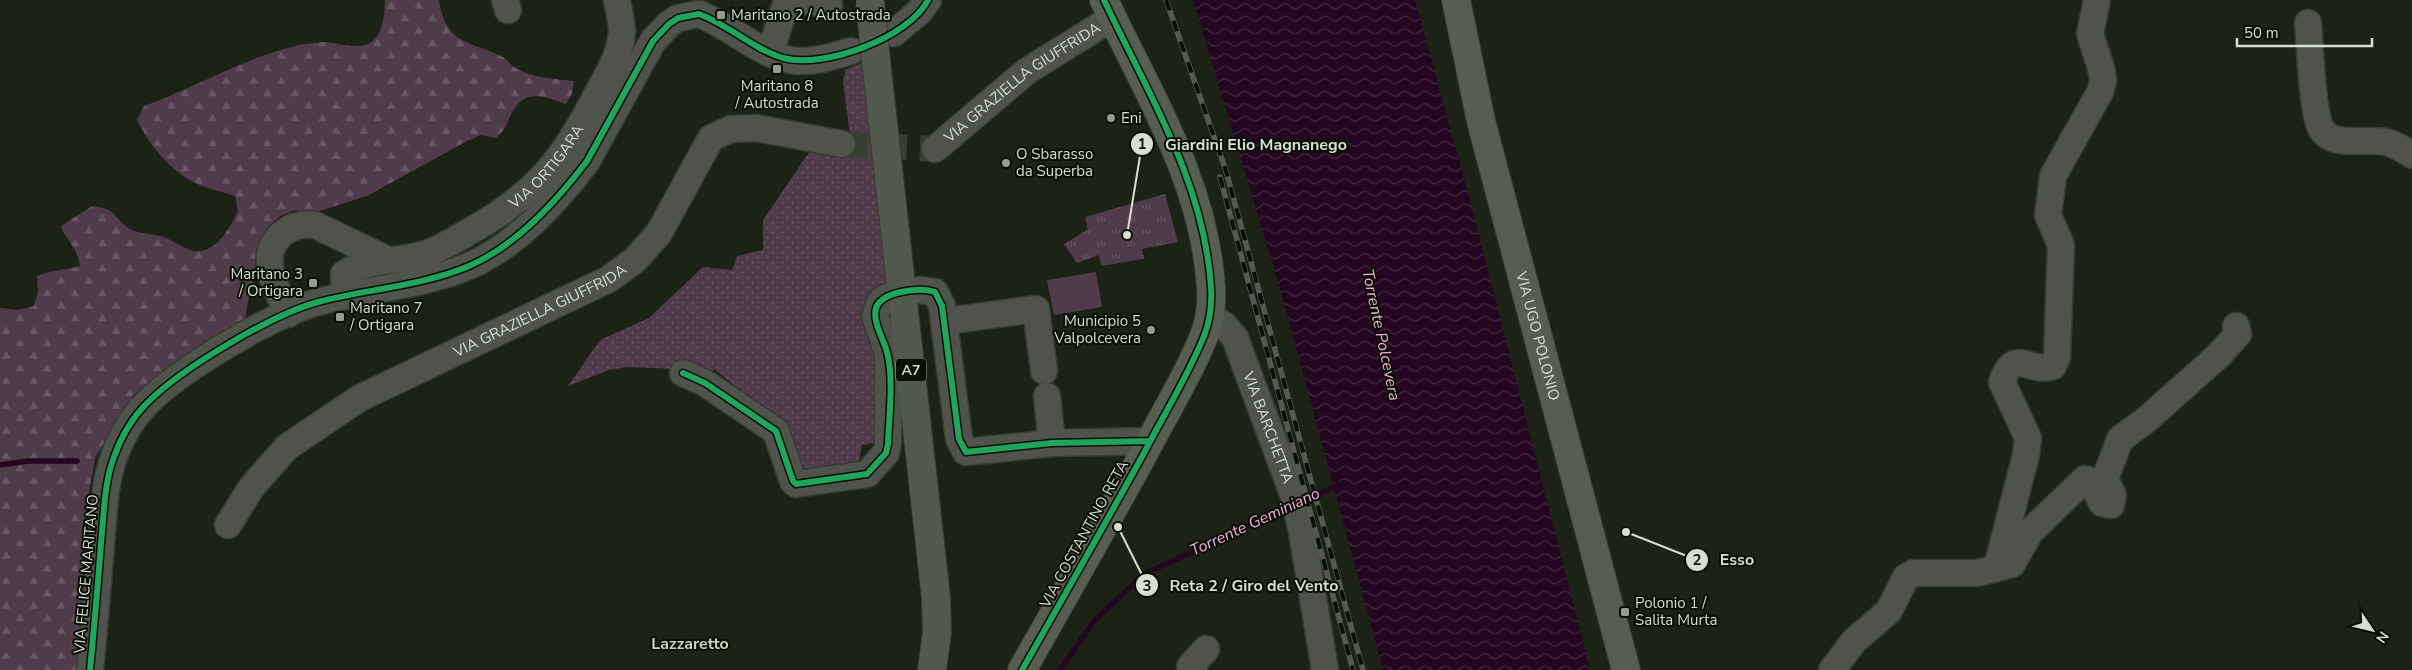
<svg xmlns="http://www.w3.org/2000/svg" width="2412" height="670" font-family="'Nunito Sans',sans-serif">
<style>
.grass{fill:url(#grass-dots)}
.forest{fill:url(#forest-firs)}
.park{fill:url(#park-tufts)}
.garden{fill:#503b4b}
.water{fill:url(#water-waves)}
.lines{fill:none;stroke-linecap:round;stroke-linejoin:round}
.stream{stroke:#240620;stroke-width:5.5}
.minor-tunnel{stroke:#393e32;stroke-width:26;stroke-dasharray:26 13;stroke-linecap:butt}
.minor-casing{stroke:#373c31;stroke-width:29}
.major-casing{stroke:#373c31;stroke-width:30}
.highway-casing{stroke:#373c31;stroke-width:30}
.minor{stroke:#4f534b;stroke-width:26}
.major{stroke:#585d52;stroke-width:28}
.highway{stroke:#54594d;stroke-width:28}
.rail-casing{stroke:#555952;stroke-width:5.5}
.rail{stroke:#0a0f05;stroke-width:4;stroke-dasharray:11;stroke-linecap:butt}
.highway-bridge-casing{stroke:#373c31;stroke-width:30;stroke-linecap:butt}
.highway-bridge{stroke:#54594d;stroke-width:28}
.cycleway-casing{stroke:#0a0f05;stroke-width:9}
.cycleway{stroke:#20a55d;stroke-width:6}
.poi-dot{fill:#969d8f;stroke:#0a0f05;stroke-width:2}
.labels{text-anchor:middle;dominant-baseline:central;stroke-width:4;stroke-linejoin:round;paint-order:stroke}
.shield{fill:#0a0f05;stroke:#9aa193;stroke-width:1}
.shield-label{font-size:14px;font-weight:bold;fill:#d7dfd0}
.poi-label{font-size:15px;fill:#d7dfd0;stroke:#0a0f05;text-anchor:start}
.street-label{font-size:15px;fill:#d7dfd0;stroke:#0a0f05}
.water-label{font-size:16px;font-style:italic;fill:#f1ade2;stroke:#0a0f05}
.neighbourhood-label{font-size:16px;font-weight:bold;fill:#c9d7b9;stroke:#0a0f05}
.leader{fill:none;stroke:#d7dfd0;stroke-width:2}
.callout-dot{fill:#d7dfd0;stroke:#0a0f05;stroke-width:2}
.mark-label{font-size:15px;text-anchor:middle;font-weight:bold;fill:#111}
.callout-label{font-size:16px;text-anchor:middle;font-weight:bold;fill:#d7dfd0;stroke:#0a0f05;stroke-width:4;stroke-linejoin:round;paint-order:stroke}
</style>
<defs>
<pattern id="grass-dots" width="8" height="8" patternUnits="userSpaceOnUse" patternTransform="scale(1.25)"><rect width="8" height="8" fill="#503b4b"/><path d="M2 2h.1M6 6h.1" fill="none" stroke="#685764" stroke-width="1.8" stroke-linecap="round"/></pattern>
<pattern id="forest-firs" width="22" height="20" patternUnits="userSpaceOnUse" patternTransform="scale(1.25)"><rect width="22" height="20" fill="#503b4b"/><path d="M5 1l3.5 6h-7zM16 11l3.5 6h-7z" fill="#685764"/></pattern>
<pattern id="park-tufts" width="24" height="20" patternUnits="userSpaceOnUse" patternTransform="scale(1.25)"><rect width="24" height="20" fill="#503b4b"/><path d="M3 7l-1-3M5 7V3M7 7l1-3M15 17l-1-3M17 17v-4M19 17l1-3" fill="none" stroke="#685764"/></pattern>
<pattern id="water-waves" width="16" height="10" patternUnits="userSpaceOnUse" patternTransform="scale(1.25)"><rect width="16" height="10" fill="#240620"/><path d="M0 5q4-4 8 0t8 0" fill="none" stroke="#432a3f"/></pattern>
</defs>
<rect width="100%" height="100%" fill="#1d2216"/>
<path class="grass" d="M864 62 887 287 880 351 877 428 873 443 862 445 858 466 801 480 768 412 714 369 706 380 680 369 626 367 609 370 568 386 600 340 649 318 703 267 732 270 737 256 763 250V220L810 151 850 136 843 81 845 70Z"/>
<path class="forest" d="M385 0H439C445 42 466 41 499 55 505 57 509 63 514 67 532 78 554 79 574 81L572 94 566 104C546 97 526 88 513 111 505 124 510 125 496 138L481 135 467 141 367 196 310 214 295 210 280 216 268 227 260 240 245 318 134 394 95 458 83 527 82 649 76 670H0V308L18 310 34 306 38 291 37 276C51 270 66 270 80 266 77 247 68 243 61 226L92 206C118 209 112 217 130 229 141 235 152 233 164 237 172 240 188 251 195 251 218 253 229 227 238 212L235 196C225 192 214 191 205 187 174 176 152 149 137 120L144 106C194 88 240 60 292 47 302 44 313 43 323 42 338 42 353 50 368 44 383 37 385 14 385 0Z"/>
<path class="park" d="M1165 194 1178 242 1142 249 1144 259 1101 266 1099 255 1077 263 1064 244 1088 229 1085 217Z"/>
<path class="garden" d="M1096 272 1102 307 1054 315 1047 280Z"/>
<path class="water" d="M1193 0H1415L1471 204 1590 670H1383L1281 292Z"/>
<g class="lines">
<path class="stream" d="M0 465 28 461H77
M1301 501 1341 484
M1060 670 1094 621 1144 574 1289 507"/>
<path class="minor-tunnel" d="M842 144 935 149"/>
<defs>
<g id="minor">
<path d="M505 0 508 10"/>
<path d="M803 0 829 5"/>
<path d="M2308 23C2310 43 2312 116 2322 130 2328 139 2340 141 2350 141 2382 142 2383 136 2412 155"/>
<path d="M894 33 919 12 928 0"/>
<path d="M770 53 785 7 791 0"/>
<path id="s1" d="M935 149 1027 71 1112 18"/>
<path d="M919 290 935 292 942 306 959 439 966 452 1052 443 1150 441"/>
<path id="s2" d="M345 296 344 274C369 257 403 263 431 252 445 246 458 238 472 230 533 196 562 162 594 100 605 79 622 54 622 30 621 20 619 10 617 0"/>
<path d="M288 314C277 289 256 256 282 234 292 225 302 224 315 225L388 260"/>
<path id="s3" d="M1209 316 1225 326 1235 338 1293 494 1302 532 1325 670"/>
<path d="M946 321 1036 309 1044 371"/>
<path d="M683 373 705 383 776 431 793 481 796 484 867 474 886 453 888 444V354L875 316 880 302 886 297"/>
<path d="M1047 396 1052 443"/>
<path id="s4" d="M228 525 251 488 287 447 360 398 609 279 635 260 659 233 711 138 731 129 756 128 842 144"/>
<path d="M1997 567 2026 455 2028 438 2002 382C2015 345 2029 375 2053 366L2057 357 2061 245 2048 215 2053 176 2100 92 2103 81 2101 68 2090 34 2097 0"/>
<path d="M90 670C94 628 98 585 101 543 104 515 104 483 114 457 121 437 133 417 147 403 182 368 271 315 318 302 367 289 422 286 469 266 517 245 556 202 587 161L653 41 669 24 678 18 699 14C732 26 761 58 798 61 816 62 834 56 851 51"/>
<path d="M1194 670 1190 667 1206 649"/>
<path d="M1832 670 1854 641 1889 611 1906 577 1914 573H1978L2012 564 2030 532 2085 479 2091 481 2102 503 2111 505 2113 496 2105 479 2120 439 2146 420 2218 356 2238 334 2236 326"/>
</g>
<g id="major">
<path id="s5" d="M1456 0 1481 121 1626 670"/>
<path d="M1022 670C1063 598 1104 526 1144 453 1164 414 1188 376 1204 336 1210 321 1212 303 1211 287 1204 181 1148 94 1104 0"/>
</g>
<path id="highway" d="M877 70 936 598 937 632 932 670"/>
</defs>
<use href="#minor" class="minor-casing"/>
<use href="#major" class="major-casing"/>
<use href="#highway" class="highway-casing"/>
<use href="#minor" class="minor"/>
<use href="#major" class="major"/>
<use href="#highway" class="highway"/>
<defs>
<path id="rail" d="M1166 0 1226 171 1363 670
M1220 177 1353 670"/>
</defs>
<use href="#rail" class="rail-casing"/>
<use href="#rail" class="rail"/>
<defs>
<path id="highway-bridge" d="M870 3 877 70"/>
</defs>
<use href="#highway-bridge" class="highway-bridge-casing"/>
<use href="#highway-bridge" class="highway-bridge"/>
<defs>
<path id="cycleway" d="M683 373 705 383 776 431 793 481 796 484 867 474 886 453 888 444C889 417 894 378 887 352 884 340 872 321 876 308 882 291 920 287 935 292L942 306 959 439 966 452 1052 443 1150 441
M90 670C94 628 98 585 101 543 104 515 104 483 114 457 121 437 133 417 147 403 182 368 271 315 318 302 367 289 422 286 469 266 517 245 556 202 587 161L653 41 669 24 678 18 699 14C729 25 753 49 783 58 823 69 909 38 928 0
M1022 670C1063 598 1104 526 1144 453 1164 414 1188 376 1204 336 1210 321 1212 303 1211 287 1204 181 1148 94 1104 0"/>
</defs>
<use href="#cycleway" class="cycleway-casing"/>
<use href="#cycleway" class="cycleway"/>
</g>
<g class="poi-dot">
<rect x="716" y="10" width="10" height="10" rx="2.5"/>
<rect x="772" y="64" width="10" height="10" rx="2.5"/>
<circle cx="1111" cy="118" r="5"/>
<circle cx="1006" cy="163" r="5"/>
<rect x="308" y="278" width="10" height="10" rx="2.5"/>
<rect x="335" y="312" width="10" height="10" rx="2.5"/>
<circle cx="1151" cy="330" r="5"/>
<rect x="1620" y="607" width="10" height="10" rx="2.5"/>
</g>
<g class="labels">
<rect class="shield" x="896" y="358.5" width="30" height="23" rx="4"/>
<g class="shield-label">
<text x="911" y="370">A7</text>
</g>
<g class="poi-label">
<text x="731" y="15">Maritano 2 / Autostrada</text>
<text x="777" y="86" text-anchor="middle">Maritano 8<tspan x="777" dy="17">/ Autostrada</tspan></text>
<text x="1121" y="118">Eni</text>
<text x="1016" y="154">O Sbarasso<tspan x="1016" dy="17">da Superba</tspan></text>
<text x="303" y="274" text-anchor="end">Maritano 3<tspan x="303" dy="17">/ Ortigara</tspan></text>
<text x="350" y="308">Maritano 7<tspan x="350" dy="17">/ Ortigara</tspan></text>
<text x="1141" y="321" text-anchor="end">Municipio 5<tspan x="1141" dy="17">Valpolcevera</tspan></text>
<text x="1635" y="603">Polonio 1 /<tspan x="1635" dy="17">Salita Murta</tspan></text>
</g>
<g class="street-label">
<text stroke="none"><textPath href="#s1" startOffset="110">VIA GRAZIELLA GIUFFRIDA</textPath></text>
<text stroke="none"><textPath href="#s2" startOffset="258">VIA ORTIGARA</textPath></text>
<text stroke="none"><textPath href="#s4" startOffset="386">VIA GRAZIELLA GIUFFRIDA</textPath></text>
<text stroke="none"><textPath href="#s5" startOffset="346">VIA UGO POLONIO</textPath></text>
<text stroke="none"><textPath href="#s3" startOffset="130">VIA BARCHETTA</textPath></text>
<text transform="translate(1084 534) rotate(-61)">VIA COSTANTINO RETA</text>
<text transform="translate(86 574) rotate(-85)">VIA FELICE MARITANO</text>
</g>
<g class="water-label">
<text transform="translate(1381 335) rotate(78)">Torrente Polcevera</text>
<text transform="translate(1255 522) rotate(-25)">Torrente Geminiano</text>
</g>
<g class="neighbourhood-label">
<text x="690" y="644">Lazzaretto</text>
</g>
</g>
<path class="leader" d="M1127 235L1142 144M1626 532L1697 560M1118 527L1147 585"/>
<g class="callout-dot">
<circle cx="1127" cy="235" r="5"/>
<circle cx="1626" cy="532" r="5"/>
<circle cx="1118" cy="527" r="5"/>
<circle cx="1142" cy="144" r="12"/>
<circle cx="1697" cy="560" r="12"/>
<circle cx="1147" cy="585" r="12"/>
</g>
<g class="mark-label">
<text x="1142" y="149">1</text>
<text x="1697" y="565">2</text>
<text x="1147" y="591">3</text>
</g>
<g class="callout-label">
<text x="1256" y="150">Giardini Elio Magnanego</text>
<text x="1737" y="565">Esso</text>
<text x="1254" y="591">Reta 2 / Giro del Vento</text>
</g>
<g transform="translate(2372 630) rotate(125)" stroke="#0a0f05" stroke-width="4" paint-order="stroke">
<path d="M0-4L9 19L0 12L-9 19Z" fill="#d7dfd0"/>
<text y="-8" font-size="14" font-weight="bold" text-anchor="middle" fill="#d7dfd0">N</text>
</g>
<path d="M2237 38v8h135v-8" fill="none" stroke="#d7dfd0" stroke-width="2.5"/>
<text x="2244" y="38" font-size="15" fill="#d7dfd0" stroke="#0a0f05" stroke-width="4" paint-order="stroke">50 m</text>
</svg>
